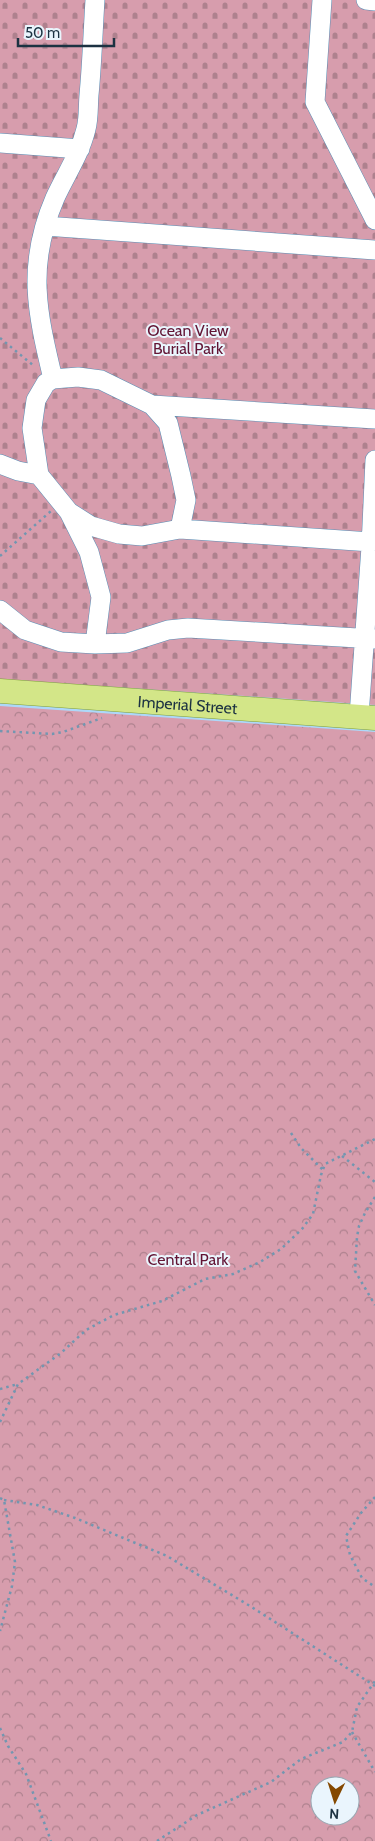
<svg xmlns="http://www.w3.org/2000/svg" width="375" height="1841" font-family="Cabin,sans-serif">
<style>
.forest{fill:url(#forest-crowns);fill-rule:evenodd}
.cemetery{fill:url(#cemetery-stones)}
.lines{fill:none;stroke-linecap:round;stroke-linejoin:round}
.minor-casing{stroke:#598eb5;stroke-width:20}
.major-casing{stroke:#7f9d3c;stroke-width:25}
.path{stroke:#7396b0;stroke-width:2.5;stroke-dasharray:2.5 4;stroke-linecap:butt}
.minor{stroke:#fff;stroke-width:19}
.major{stroke:#d3e688;stroke-width:24}
.labels{text-anchor:middle;dominant-baseline:central;stroke-width:4;stroke-linejoin:round;paint-order:stroke}
.park-label{font-size:16px;fill:#621434;stroke:#eaf5fd}
.street-label{font-size:16px;fill:#1c3242;stroke:#eaf5fd}
</style>
<defs>
<pattern id="forest-crowns" width="20" height="18" patternUnits="userSpaceOnUse" patternTransform="scale(1.25)"><rect width="20" height="18" fill="#d79dad"/><path d="M2 6a3 3 0 1 1 6 0M12 15a3 3 0 1 1 6 0" fill="none" stroke="#ae818e"/></pattern>
<pattern id="cemetery-stones" width="16" height="16" patternUnits="userSpaceOnUse" patternTransform="scale(1.25)"><rect width="16" height="16" fill="#d79dad"/><path d="M2 7V4a2 2 0 0 1 4 0v3zM10 15v-3a2 2 0 0 1 4 0v3z" fill="#ae818e"/></pattern>
</defs>
<rect width="100%" height="100%" fill="#add8f9"/>
<path class="forest" d="M0 706 375 732V1841H0ZM320 1786H350V1816H320Z"/>
<path class="cemetery" d="M0 0H375V705L0 679Z"/>
<g class="lines">
<defs>
<path id="minor" d="M322 0 315 102 375 220
M366 0 375 1
M0 143 80 149
M45 226 375 250
M53 379C37 312 26 265 55 198 66 174 80 154 86 129 89 118 88 106 89 95 92 63 93 32 95 0
M152 405 375 419
M0 464 18 471 39 475
M69 512 89 552 101 597 95 644
M180 529 186 500 181 476 168 423 152 405 101 380 78 377 53 379 46 383 36 400 32 428 39 475 69 512 91 526 119 534 142 536 180 529 371 542
M0 610 25 630 61 642 95 644 127 643 168 630 188 628 375 639
M359 716 371 547 375 460"/>
<g id="major">
<path id="s1" d="M0 691 375 718"/>
</g>
</defs>
<use href="#minor" class="minor-casing"/>
<use href="#major" class="major-casing"/>
<path class="path" d="M0 338 34 366
M0 556 51 511
M0 731 52 734 63 732 102 718
M291 1133 301 1148 323 1170
M342 1156 375 1182
M375 1197 365 1213 359 1226 357 1237 355 1271 375 1305
M0 1389 18 1384
M0 1422 18 1384 61 1353 86 1330 114 1315 162 1301 205 1279 233 1274 260 1262 281 1249 302 1229 313 1214 321 1175 325 1164 375 1139
M375 1497 361 1513 346 1536 350 1555 362 1578 375 1587
M0 1498 4 1500 15 1562 12 1586 0 1631
M4 1500 37 1505 75 1518 167 1556 250 1606 375 1686
M0 1728 8 1746 26 1774 51 1841
M352 1732 375 1772
M157 1841 197 1815 271 1782 301 1759 343 1742 352 1732 357 1707 375 1681"/>
<use href="#minor" class="minor"/>
<use href="#major" class="major"/>
</g>
<g class="labels">
<g class="park-label">
<text x="188" y="330">Ocean View<tspan x="188" dy="18">Burial Park</tspan></text>
<text x="188" y="1259">Central Park</text>
</g>
<g class="street-label">
<text stroke="none"><textPath href="#s1" startOffset="188">Imperial Street</textPath></text>
</g>
</g>
<g transform="translate(335 1801) rotate(184)"><circle r="24" fill="#eaf5fd" stroke="#98a7b2"/>
<path d="M0-4L9 19L0 12L-9 19Z" fill="#844901"/>
<text y="-8" font-size="14" font-weight="bold" text-anchor="middle" fill="#1c3242">N</text>
</g>
<path d="M18 38v8h96v-8" fill="none" stroke="#1c3242" stroke-width="2.5"/>
<text x="25" y="38" font-size="15" fill="#1c3242" stroke="#eaf5fd" stroke-width="4" paint-order="stroke">50 m</text>
</svg>
